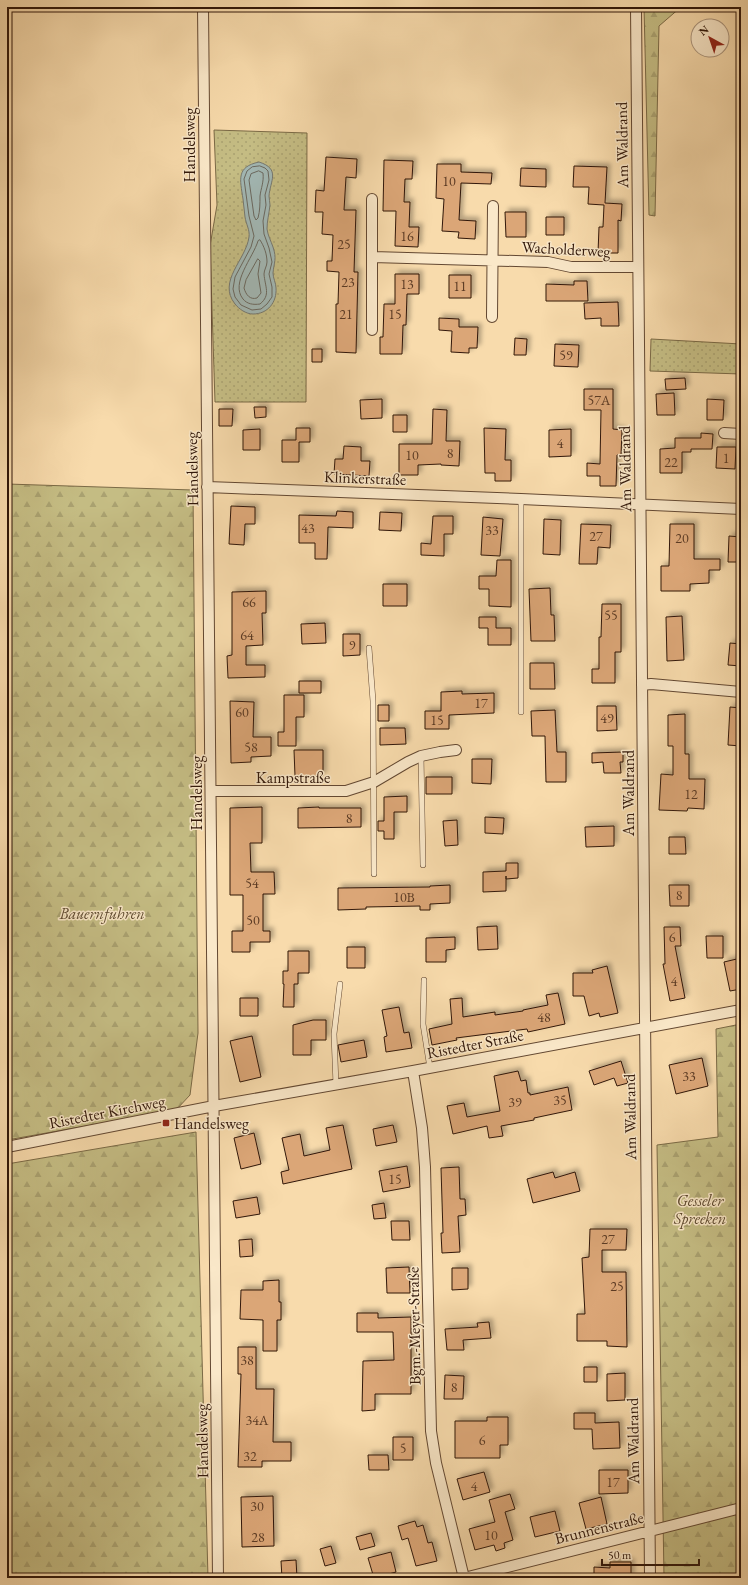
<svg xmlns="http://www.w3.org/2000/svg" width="748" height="1585" font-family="'EB Garamond',serif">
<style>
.grass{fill:url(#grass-dots);stroke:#7b6a46}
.forest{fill:url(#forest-firs);stroke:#7b6a46}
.water{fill:#a2b8b5;stroke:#757870}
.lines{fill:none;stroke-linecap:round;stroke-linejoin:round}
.shore{stroke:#6a685f;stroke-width:1}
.building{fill:#dba677;stroke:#311709;filter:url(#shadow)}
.service-casing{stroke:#634832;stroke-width:6}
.minor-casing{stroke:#634832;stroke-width:12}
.service{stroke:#fae8c9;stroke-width:5}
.minor{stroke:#fae8c9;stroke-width:10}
.poi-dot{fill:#8f2418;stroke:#fae8c9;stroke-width:1.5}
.labels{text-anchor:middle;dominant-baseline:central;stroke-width:3;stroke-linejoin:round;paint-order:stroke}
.number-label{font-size:14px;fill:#5c3b24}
.street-label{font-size:16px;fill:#311709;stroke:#fae8c9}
.park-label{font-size:16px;font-style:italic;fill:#5d492e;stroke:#fae8c9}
.poi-label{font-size:16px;fill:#311709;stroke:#fae8c9;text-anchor:start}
</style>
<defs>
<pattern id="grass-dots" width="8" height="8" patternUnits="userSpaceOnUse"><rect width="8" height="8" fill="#c5bd84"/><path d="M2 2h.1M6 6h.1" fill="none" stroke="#aaa271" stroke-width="1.8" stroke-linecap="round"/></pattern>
<pattern id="forest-firs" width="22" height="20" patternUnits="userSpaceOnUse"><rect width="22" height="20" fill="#c5bd84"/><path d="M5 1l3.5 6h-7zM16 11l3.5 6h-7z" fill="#aaa271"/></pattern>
<filter id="shadow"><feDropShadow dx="3.5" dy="-3.5" stdDeviation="2" flood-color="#0004"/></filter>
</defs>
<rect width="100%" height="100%" fill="#f8dbac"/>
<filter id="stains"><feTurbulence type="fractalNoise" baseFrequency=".005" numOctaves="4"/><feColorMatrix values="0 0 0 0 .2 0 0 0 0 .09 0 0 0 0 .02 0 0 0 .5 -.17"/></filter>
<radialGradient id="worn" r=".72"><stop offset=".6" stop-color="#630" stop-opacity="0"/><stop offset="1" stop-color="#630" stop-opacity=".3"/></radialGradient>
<path class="grass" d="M214 130 307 133 306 402H215L210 246 217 205Z
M651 339 741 344V374L650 371Z"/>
<path class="forest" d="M644 7H681L659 26 655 216 649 215Z
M7 484 193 490 198 1033 190 1095 176 1110 7 1140Z
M741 1024V1578H664L657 1145 718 1137 716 1029Z
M196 1132 208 1578H7V1164Z"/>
<path class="water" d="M259 162C281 169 270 181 269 196 269 199 270 202 270 205 269 214 267 221 267 229 268 236 271 241 273 247 277 259 274 262 273 273 273 278 276 283 276 288 277 302 268 314 253 314 246 314 239 309 235 304 217 281 246 260 249 237 250 230 246 224 245 217 244 211 244 205 243 199 240 179 236 167 259 162Z"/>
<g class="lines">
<path class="shore" d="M260 166 265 168 268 171 269 180 265 195 266 205 263 221 264 234 269 248 272 262 269 274 272 287V297L267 304 261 309 252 310 241 305 235 297 233 289 235 277 251 247 254 236 249 216 244 179 247 171 252 167Z
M259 171 263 173C264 182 261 188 260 196 260 203 260 211 258 218L256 220 254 216 249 180 251 174Z
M260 240C264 246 267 254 267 262 267 266 264 270 264 274 265 287 271 295 260 304 253 305 247 304 243 299 230 283 253 258 258 241Z
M258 259 260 261 258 274 261 293 257 298C250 300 246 295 244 288L246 280Z"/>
</g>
<path class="building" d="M326 157 357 159 356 178 346 177 344 210H356L354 272H358L356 353 336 352V304H338L339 272 327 271V261H332L333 235 322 234 323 212H315L316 190 324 191Z
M384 160 413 161 412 179H405L404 202H410L409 227H419L418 247 395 246 396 211H383Z
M437 164H461V172L492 173 491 184 461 183 459 220 476 221 475 239 458 238 459 232 442 231 444 199 436 198Z
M574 166 607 167 605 203 622 204 621 221 618 220V253H598L599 227H603L604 205 588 204 589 187H573Z
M521 168 546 169V187L520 186Z
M505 212H526V237H506Z
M546 217H564V235H546Z
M395 274H419V294H407L406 325H403L402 354H380V337H383L384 304H395Z
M449 275H471V298H449Z
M574 281H587L588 301H546V284L574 285Z
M618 302 619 326H601V318L585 319 584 303Z
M439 318 459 319V327H478L477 348H469V353L451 352 452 331 439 330Z
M515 338 527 339 526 355H514Z
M555 344 579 345 578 367 554 366Z
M312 349H322V362H312Z
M685 378 686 389 666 390 665 379Z
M584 389H613V429L622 430 621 455H617L616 486H600V476H587V463L600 464 601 410H584Z
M674 393 675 415H657L656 394Z
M382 399V418L361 419 360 400Z
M707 399 724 400 723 420H707Z
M254 407H266V417L255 418Z
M219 409H233L232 426H219Z
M433 409 447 410 446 441H460L459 466 441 465V464L418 465V475H399V444H432Z
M393 415H407V432H393Z
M296 428H310V442H299V462H282V440H296Z
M484 428 506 429 505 460H511V481H495V473H485Z
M260 429V450H243V430Z
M571 429V456L549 457V430Z
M701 433 713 434 712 449H691V452H682V473H660V449L675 448V438H701Z
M344 446 361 447V461H370L369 476 334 474 335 459H343Z
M717 447H736L735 469 716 468Z
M231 506 255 507V524H245L244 545 229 544Z
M337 511 353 512V528L328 527 327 559H315V543H299V515L336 516Z
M380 512 402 513 401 531 379 530Z
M433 516H453V534H444V556L421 555V543L431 544Z
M483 517 503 519 500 556 481 555Z
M544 519 561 520 560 555 543 554Z
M581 524 611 525 610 548 598 547 597 564H579Z
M670 524H694V559H720V570H709V583L690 584V591H661V566H669Z
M729 536 741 537V562H728Z
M497 560H511V607L489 606V589H479V576H496Z
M383 584H407V606H383Z
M550 588 551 615H554L555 641H531L529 589Z
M266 591V613H262L263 645 246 646V665H265V677L228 678 227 656 232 655V592Z
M602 604H621V652H615V683H592V669H599V637H601Z
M682 616 684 660 667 661 666 617Z
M479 617H496V628H511V645H488V628H479Z
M325 623 326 643 302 644 301 624Z
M343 634H360V655L343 656Z
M730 643 741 644V666L728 665Z
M530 663H554L555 689H530Z
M299 681H321V693H299Z
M462 691V694L494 693V713L449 715V729H425V711H441V692Z
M284 695H304V717H296V746H278V732H284Z
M230 701 254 702 253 737H271V756L251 757V762L231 763Z
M378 705H389V721H378Z
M597 706H616L617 730 597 731Z
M730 707 741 708V746L728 745Z
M555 710 557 752H566V782H546L545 736H532L531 711Z
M685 714V754H689V779H705L704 809 688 808 687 811 659 810 661 774 673 775V746H668V715Z
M380 728H405L406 744 380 745Z
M294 750H323V776H295Z
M623 752V762H620L621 773H604L603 762 592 763V753Z
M472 759H492L491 784 472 783Z
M426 777H452V794H426Z
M407 796V812H394V839H384V831H378V821H384V797Z
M262 807V843H250L251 872H274L275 894H263V931H270V942H250V952H232V931H243V895H230V808Z
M319 807V808H361V827L298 828V808Z
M485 817 504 818 503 834 485 833Z
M457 820 458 845 445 846 443 821Z
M614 826V846L586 847 585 827Z
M669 837H685L686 854H669Z
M506 863H518V878L506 879V876V891L483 892V872L506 871Z
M450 885V903L430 904V910H420V906L366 907V909L338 910V888L430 887V886Z
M669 885H689V906H670Z
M497 926 498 949 478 950 477 927Z
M664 927H680L681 946H675L685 998 670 1001 663 964H665Z
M706 936H723V958H707Z
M455 937V949L446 950V962H426V938Z
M347 947H365V968H347Z
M288 951H309V973H298V984H294V1007H283L284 984H283V971H288Z
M741 958V989L730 991 724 962Z
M607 966 618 1013 600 1017 599 1013 589 1016 584 996H573V973H593L592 970Z
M558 993 565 1024 528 1032 527 1029 456 1038 457 1040 432 1045 429 1029 452 1024 450 999 462 998 463 1017 495 1012V1015L523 1011V1010L548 1005 546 995Z
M240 998H258V1016H240Z
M399 1007 404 1033 409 1032 412 1048 386 1052 384 1037 387 1036 382 1010Z
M313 1020H326V1040H311V1055H293V1025Z
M252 1036 261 1077 240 1082 230 1041Z
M364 1040 367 1057 341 1062 338 1045Z
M702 1058 708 1086 676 1094 669 1065Z
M621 1061 628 1083 617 1086 614 1078 594 1085 589 1071Z
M518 1071 521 1081 526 1080 528 1093H530V1095L568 1087 572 1110 534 1118V1120L501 1126 503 1136 489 1138 487 1126 453 1134 447 1106 464 1103 467 1117 500 1111 494 1076Z
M343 1125 352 1169 283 1184 281 1172 289 1170 282 1138 300 1134 304 1156 330 1150 326 1128Z
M393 1125 397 1142 376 1146 373 1129Z
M254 1133 261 1164 241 1169 234 1138Z
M407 1166 410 1187 383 1192 379 1171Z
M459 1167 460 1199H465L466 1215 458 1216 460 1252 442 1253 441 1233H443L441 1168Z
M553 1172 555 1178 575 1172 580 1191 533 1203 527 1179Z
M257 1197 260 1214 236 1218 233 1201Z
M384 1203 386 1218 374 1219 372 1205Z
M391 1221H409L410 1240H392Z
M590 1229H627L626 1250H602V1272H626L627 1347 607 1346V1341H577V1314H585L582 1258 589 1257Z
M252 1239 253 1256 240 1257 239 1240Z
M409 1267 410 1293H387L386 1268Z
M452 1268H468V1289L452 1290Z
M279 1280V1302H281V1320H277V1351H263V1320L240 1319 241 1290H263V1281Z
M357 1313H378V1318L411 1317V1394H375V1410L362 1411 363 1361 394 1360 393 1332H357Z
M489 1322 491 1338 463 1340 464 1350H447L445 1329 478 1327 477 1323Z
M238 1347H256V1389H274L273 1442H291V1461H262V1467H238L241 1374H238Z
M584 1367H597V1382H584Z
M625 1373V1400L607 1401V1374Z
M445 1375 464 1376 463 1399H444Z
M574 1413H595V1423L619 1422 620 1448 593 1449 592 1429H574Z
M487 1417H508V1445H500V1458H455V1421H487Z
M393 1437H413V1460H393Z
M368 1455H388L389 1470H369Z
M599 1470H628V1493L599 1494Z
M484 1472 490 1492 463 1500 457 1479Z
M510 1494 515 1509 505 1512 513 1540 504 1543 505 1548 496 1551 494 1545 475 1550 469 1529 495 1522 489 1500Z
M273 1496 274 1546 242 1547 241 1497Z
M601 1497 607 1524 586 1529 579 1503Z
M555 1511 560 1531 535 1537 530 1517Z
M415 1521 417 1527 423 1525 428 1543 432 1542 437 1561 416 1566 408 1538 402 1540 398 1526Z
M371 1533 375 1546 360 1550 356 1537Z
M331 1546 336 1563 325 1566 320 1549Z
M391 1552 396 1572 374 1578 368 1558Z
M296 1560 297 1578H282L281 1561Z
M610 1562H631V1578H594V1567L610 1568Z"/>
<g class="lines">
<defs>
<path id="service" d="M521 499V712
M369 648 373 701 374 874
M421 756 423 865
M424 980 423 1024 430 1068
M336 1085 334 1034 340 984"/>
<path id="minor" d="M203 7 218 1578
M636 7 650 1578
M373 257 548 262 571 267H638
M492 317 493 206
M372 330V199
M724 433 741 434
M207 487 521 499 741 509
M642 685 651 684 741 692
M211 791H346L374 782 408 762 421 756 440 752 456 750
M413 1071 422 1128 425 1167 431 1431 436 1463 464 1578
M7 1147 214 1106 413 1071 741 1010
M464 1578 741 1508"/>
</defs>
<use href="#service" class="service-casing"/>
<use href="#minor" class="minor-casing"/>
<use href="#service" class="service"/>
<use href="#minor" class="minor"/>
</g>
<rect class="poi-dot" x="162" y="1119" width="8" height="8" rx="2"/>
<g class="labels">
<g class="number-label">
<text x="449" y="181">10</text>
<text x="407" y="236">16</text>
<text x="344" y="244">25</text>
<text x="348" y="282">23</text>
<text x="407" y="284">13</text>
<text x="460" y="286">11</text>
<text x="346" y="314">21</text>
<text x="395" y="314">15</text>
<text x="566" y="355">59</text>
<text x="599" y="400">57A</text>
<text x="560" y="443">4</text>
<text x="450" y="453">8</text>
<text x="412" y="455">10</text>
<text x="726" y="458">1</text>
<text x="671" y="462">22</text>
<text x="308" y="528">43</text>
<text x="492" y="530">33</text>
<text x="596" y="536">27</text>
<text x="682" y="538">20</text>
<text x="249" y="602">66</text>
<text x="611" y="615">55</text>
<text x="247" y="635">64</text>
<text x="352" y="645">9</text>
<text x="481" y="703">17</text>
<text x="242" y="712">60</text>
<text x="607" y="718">49</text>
<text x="437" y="720">15</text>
<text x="251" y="747">58</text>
<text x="691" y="794">12</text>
<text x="349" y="818">8</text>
<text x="252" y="883">54</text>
<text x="679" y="895">8</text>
<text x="404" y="897">10B</text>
<text x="253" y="920">50</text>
<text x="672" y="937">6</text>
<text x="674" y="981">4</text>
<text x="544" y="1017">48</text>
<text x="689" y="1076">33</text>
<text x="560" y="1100">35</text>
<text x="515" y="1102">39</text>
<text x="395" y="1179">15</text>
<text x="608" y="1239">27</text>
<text x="617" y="1286">25</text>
<text x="247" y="1360">38</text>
<text x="454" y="1387">8</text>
<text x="257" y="1420">34A</text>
<text x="482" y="1440">6</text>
<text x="403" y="1448">5</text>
<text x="250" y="1456">32</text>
<text x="613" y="1482">17</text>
<text x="474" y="1486">4</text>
<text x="257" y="1506">30</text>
<text x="491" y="1535">10</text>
<text x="258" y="1537">28</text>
</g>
<g class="street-label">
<text transform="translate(189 145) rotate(-90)">Handelsweg</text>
<text transform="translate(622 145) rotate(-91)">Am Waldrand</text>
<text transform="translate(566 249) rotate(3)">Wacholderweg</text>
<text transform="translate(192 469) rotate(-91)">Handelsweg</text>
<text transform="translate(625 469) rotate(-91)">Am Waldrand</text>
<text transform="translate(365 478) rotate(2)">Klinkerstraße</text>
<text x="293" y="777">Kampstraße</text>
<text transform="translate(196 793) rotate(-90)">Handelsweg</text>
<text transform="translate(628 793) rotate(-90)">Am Waldrand</text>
<text transform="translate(475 1044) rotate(-11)">Ristedter Straße</text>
<text transform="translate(107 1112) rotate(-11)">Ristedter Kirchweg</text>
<text transform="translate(630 1117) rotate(-91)">Am Waldrand</text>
<text transform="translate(414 1326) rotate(-91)">Bgm.-Meyer-Straße</text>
<text transform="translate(202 1441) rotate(-91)">Handelsweg</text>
<text transform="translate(633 1441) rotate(-91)">Am Waldrand</text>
<text transform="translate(599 1528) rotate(-14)">Brunnenstraße</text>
</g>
<g class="park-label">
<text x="102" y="913">Bauernfuhren</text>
<text x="700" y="1200">Gesseler<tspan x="700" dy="18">Spreeken</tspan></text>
</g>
<g class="poi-label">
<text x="174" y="1123">Handelsweg</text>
</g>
</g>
<rect width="748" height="1585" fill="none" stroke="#f8dbac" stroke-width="24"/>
<rect x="8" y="8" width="732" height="1569" fill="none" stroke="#311709" stroke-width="2"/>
<rect x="12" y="12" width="724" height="1561" fill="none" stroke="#311709"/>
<g transform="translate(710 38) rotate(320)"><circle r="19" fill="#fae8c9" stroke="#aa947c"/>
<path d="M0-3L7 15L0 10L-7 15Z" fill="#8f2418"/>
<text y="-6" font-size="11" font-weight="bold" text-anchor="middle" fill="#311709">N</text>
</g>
<path d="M602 1559v6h97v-6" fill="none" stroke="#311709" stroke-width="2"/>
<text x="608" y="1559" font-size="12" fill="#311709" stroke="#fae8c9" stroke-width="3" paint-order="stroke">50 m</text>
<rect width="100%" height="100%" filter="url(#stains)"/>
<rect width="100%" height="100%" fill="url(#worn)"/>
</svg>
